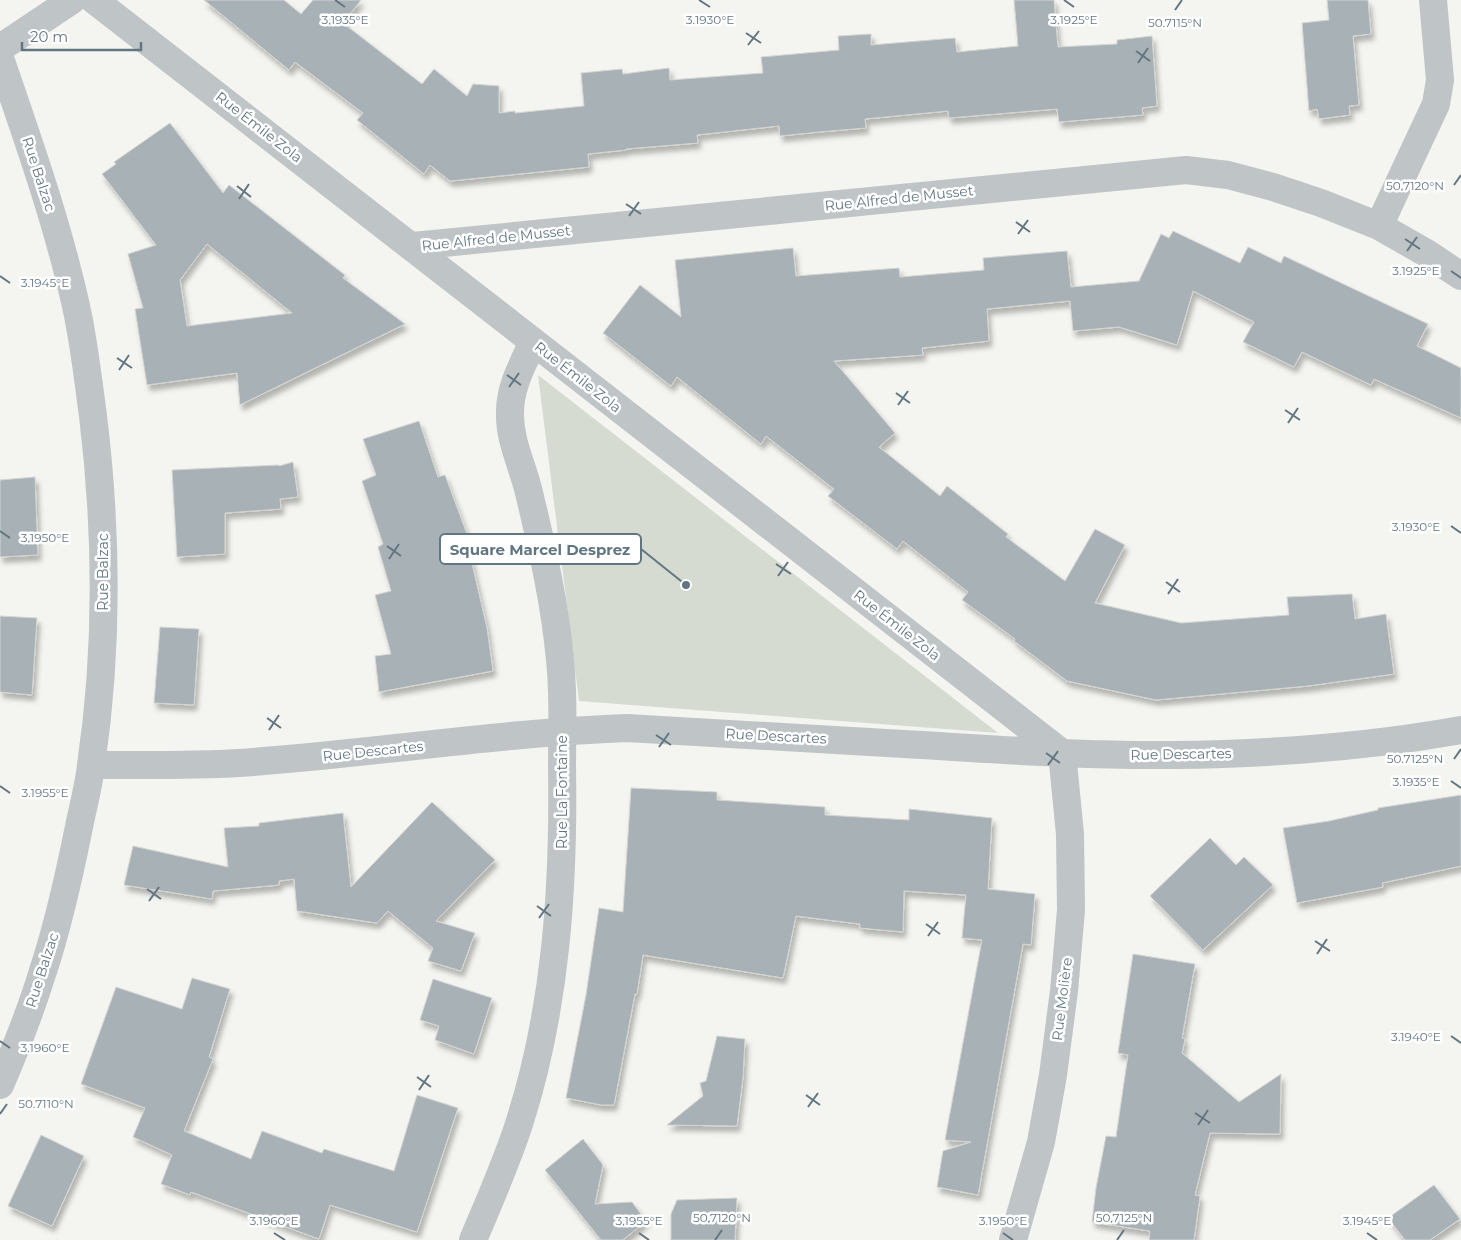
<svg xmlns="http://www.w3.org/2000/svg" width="1461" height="1240" font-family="Montserrat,sans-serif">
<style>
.green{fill:#d5dbd1}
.building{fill:#a8b1b6;stroke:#d5d5d3;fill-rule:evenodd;filter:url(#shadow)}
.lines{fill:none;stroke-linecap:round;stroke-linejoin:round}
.street{stroke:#bfc4c6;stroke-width:28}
.ticks{fill:none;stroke:#627682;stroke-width:2}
.labels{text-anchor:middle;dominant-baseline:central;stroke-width:5;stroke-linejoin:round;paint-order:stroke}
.street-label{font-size:14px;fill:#627682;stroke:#fff}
.ticks-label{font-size:12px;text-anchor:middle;fill:#627682;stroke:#fff;stroke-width:5;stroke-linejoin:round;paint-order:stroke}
.leader{fill:none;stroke:#627682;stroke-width:2}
.callout-dot{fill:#627682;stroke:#fff;stroke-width:2}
.callout{fill:#fff;stroke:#627682;stroke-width:2}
.callout-label{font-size:15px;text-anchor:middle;font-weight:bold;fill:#627682}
</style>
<defs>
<filter id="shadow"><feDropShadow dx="3" dy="5.5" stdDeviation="2.5" flood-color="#0004"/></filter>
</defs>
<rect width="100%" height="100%" fill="#f4f4f0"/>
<path class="green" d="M538 375 998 733 579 701Z"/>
<path class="building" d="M204 0H284L301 14 313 0H361L343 23 422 84 434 69 467 96 473 84 499 86V113L515 111V113L584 106 581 73 622 69 623 74 669 68 670 80 763 73 761 57 839 50 838 36 871 34V45L955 38 957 52 1018 46 1014 0H1054L1058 47 1117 44V40L1152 36 1157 106 1142 108 1143 115 1059 122 1057 109 949 118 948 111 865 119 866 128 819 132 780 136 779 126 697 135 698 143 626 149V150L588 154 589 167 450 181 430 165 424 174 357 120 363 113 295 62 289 70Z
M1327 0H1368L1371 34 1353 36 1359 105 1349 106 1350 115 1319 119 1317 109 1309 111 1302 23 1329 20Z
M170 123 223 193 229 185 332 265 345 275 343 278 405 324 240 405 237 373 147 385 135 309 143 308 128 254 156 245 102 174 116 164 114 162ZM207 244 292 313 187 326 180 280Z
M1173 231 1240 263 1248 247 1281 263 1284 256 1428 324 1417 346 1461 368V418L1374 379 1371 385 1302 352 1294 367 1243 342 1254 322 1193 291 1177 345 1119 327 1073 331 1070 301 987 309 989 341 922 348 923 355 834 361 895 433 879 447 940 496 947 486 1008 534 1006 537 1065 581 1095 529 1125 545 1095 603 1181 623 1289 615 1287 597 1352 594 1355 619 1386 614 1394 674 1308 686 1156 700 1067 681 1014 641 1015 639 962 600 968 592 903 541 897 549 828 496 834 489 766 436 761 444 677 377 671 386 603 333 640 285 681 317 675 260 793 248 796 276 899 268 900 277 984 270 983 258 1067 251 1071 287 1139 281 1161 234 1169 238Z
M419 421 438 477 445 475 474 553 470 555 487 628 493 671 379 692 375 656 391 654 375 595 391 591 378 547 383 544 362 481 376 475 363 439Z
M293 462 298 497 280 499 281 509 225 513V554L177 557 172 470 279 465V466Z
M35 477 38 555 0 557V480Z
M0 616 37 618 32 695 0 692Z
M160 627 199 629 194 705 154 703Z
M631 788 717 792V800L825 807V815L909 820V809L992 818 988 889 1035 894 1031 945 1023 944 978 1195 937 1187 943 1151 971 1142 945 1140 982 940 962 938 966 895 904 891 903 932 860 928V924L796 916 783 978 643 955 637 994H635L614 1105H601L566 1098 586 995 599 908 623 912Z
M1461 795V866L1382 883 1383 887 1297 903 1283 828 1329 821 1378 810V808Z
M432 802 495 860 436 921 475 933 461 971 428 961 433 948 388 911 377 923 297 911 294 879 279 881V885L213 891 212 899 124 885 133 846 228 867 224 828 259 826V823L343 813 351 887Z
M1210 838 1236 865 1244 857 1273 885 1203 950 1150 896Z
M1133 954 1195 964 1182 1038 1185 1039 1182 1053 1239 1102 1281 1074 1280 1134 1210 1133 1195 1195 1200 1196 1194 1240H1149L1150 1231 1092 1222 1096 1188 1106 1136 1116 1137 1128 1055 1118 1053Z
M192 978 230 989 209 1057 213 1059 184 1131 251 1159 262 1131 322 1153 324 1149 394 1171 417 1095 458 1108 417 1232 330 1205 319 1239 191 1192 190 1195 161 1184 172 1155 133 1137 145 1108 81 1084 116 987 182 1009Z
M433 979 492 998 474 1054 435 1040 439 1026 420 1020Z
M717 1036 745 1039 743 1077 737 1126 667 1125 703 1096 700 1083 706 1081Z
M41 1135 84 1156 52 1226 8 1206Z
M583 1139 603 1165 595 1204 632 1202 646 1221 623 1240H601L545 1170Z
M1434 1185 1460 1219 1430 1240H1405L1388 1218Z
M737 1198 735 1240H671V1214L677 1200Z"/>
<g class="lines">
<path class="street" d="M94 0C417 250 739 502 1062 753L1070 834 1071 910 1064 991 1053 1075 1041 1142 1013 1240
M0 48 72 0
M0 58C28 140 57 221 76 306 84 342 88 379 93 416 107 531 108 650 91 765 89 784 84 803 80 822 70 872 59 923 43 971 31 1010 16 1048 0 1085
M1379 226 1436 104 1440 80 1433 0
M413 246 1186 170 1228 175 1273 187 1321 203 1379 226 1428 254 1461 276
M91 765C140 765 190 766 239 763 369 754 497 733 627 728 725 733 823 739 921 745 1005 750 1089 756 1173 755 1269 754 1366 747 1461 730
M473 1240C489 1202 506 1164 519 1124 556 1009 564 887 562 767 562 732 564 696 560 660 555 605 543 551 530 497 524 468 509 442 510 412 510 386 523 364 533 342"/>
</g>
<path class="ticks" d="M335 0 345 7M699 0 710 7M1064 0 1074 7M1175 10 1182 0M746 33 761 43M748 45 759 31M1136 51 1150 61M1138 63 1148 48M1454 185 1461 175M237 186 251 197M239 199 249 184M626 204 641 214M629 216 639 202M1016 222 1030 232M1018 234 1028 220M1405 239 1420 249M1407 251 1417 237M1451 271 1461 278M0 276 10 283M117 358 132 368M119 370 129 355M507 375 521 385M509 387 519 373M896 393 910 403M898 405 908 391M1285 410 1300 420M1288 423 1298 408M1451 526 1461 533M0 531 10 538M387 546 401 556M389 559 399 544M776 564 791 574M778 576 788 562M1166 582 1180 592M1168 594 1178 579M267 718 281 728M269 730 279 715M656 735 671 745M659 747 669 733M1046 753 1060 763M1454 759 1461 749M1048 765 1058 751M1451 781 1461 788M0 786 10 793M147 889 161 899M149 901 159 887M537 906 551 916M539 918 549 904M926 924 940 934M928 936 938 922M1315 941 1330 951M1317 954 1327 939M1451 1036 1461 1043M0 1041 10 1048M417 1077 431 1087M419 1090 429 1075M806 1095 820 1105M808 1107 818 1093M1195 1113 1210 1123M0 1114 7 1104M1198 1125 1208 1110M274 1233 285 1240M639 1233 649 1240M1003 1233 1013 1240M1367 1233 1377 1240M715 1240 722 1230M1117 1240 1124 1230"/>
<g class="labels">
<g class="street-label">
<text transform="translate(259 127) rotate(38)">Rue Émile Zola</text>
<text transform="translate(39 174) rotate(72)">Rue Balzac</text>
<text transform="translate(899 198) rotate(-6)">Rue Alfred de Musset</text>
<text transform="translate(496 238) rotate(-6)">Rue Alfred de Musset</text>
<text transform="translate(578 377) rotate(38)">Rue Émile Zola</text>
<text transform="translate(103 572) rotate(-90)">Rue Balzac</text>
<text transform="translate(897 625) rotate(38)">Rue Émile Zola</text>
<text transform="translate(776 736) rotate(3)">Rue Descartes</text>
<text transform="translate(373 751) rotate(-6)">Rue Descartes</text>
<text transform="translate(1181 754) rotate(-1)">Rue Descartes</text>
<text transform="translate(562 792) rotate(-90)">Rue La Fontaine</text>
<text transform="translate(42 970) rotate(-72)">Rue Balzac</text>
<text transform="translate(1062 999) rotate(-83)">Rue Molière</text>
</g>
</g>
<g class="ticks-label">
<text x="345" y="24">3.1935°E</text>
<text x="710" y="24">3.1930°E</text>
<text x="1074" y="24">3.1925°E</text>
<text x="1175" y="27">50.7115°N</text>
<text x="1415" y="190">50.7120°N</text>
<text x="1416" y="275">3.1925°E</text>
<text x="45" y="287">3.1945°E</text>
<text x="1416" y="531">3.1930°E</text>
<text x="45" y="542">3.1950°E</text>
<text x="1415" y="763">50.7125°N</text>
<text x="1416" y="786">3.1935°E</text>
<text x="45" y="797">3.1955°E</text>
<text x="1416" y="1041">3.1940°E</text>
<text x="45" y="1052">3.1960°E</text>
<text x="46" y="1108">50.7110°N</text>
<text x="722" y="1222">50.7120°N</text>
<text x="1124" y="1222">50.7125°N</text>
<text x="274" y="1225">3.1960°E</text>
<text x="639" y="1225">3.1955°E</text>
<text x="1003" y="1225">3.1950°E</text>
<text x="1367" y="1225">3.1945°E</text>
</g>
<path class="leader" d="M686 585L641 549"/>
<circle class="callout-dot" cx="686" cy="585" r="5"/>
<rect class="callout" x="440" y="534" width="201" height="30" rx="5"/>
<g class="callout-label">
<text x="540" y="555">Square Marcel Desprez</text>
</g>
<path d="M22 42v8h119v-8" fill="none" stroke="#627682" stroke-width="2.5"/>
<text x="30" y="42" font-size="15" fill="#627682" stroke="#ffffff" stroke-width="4" paint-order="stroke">20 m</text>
</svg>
